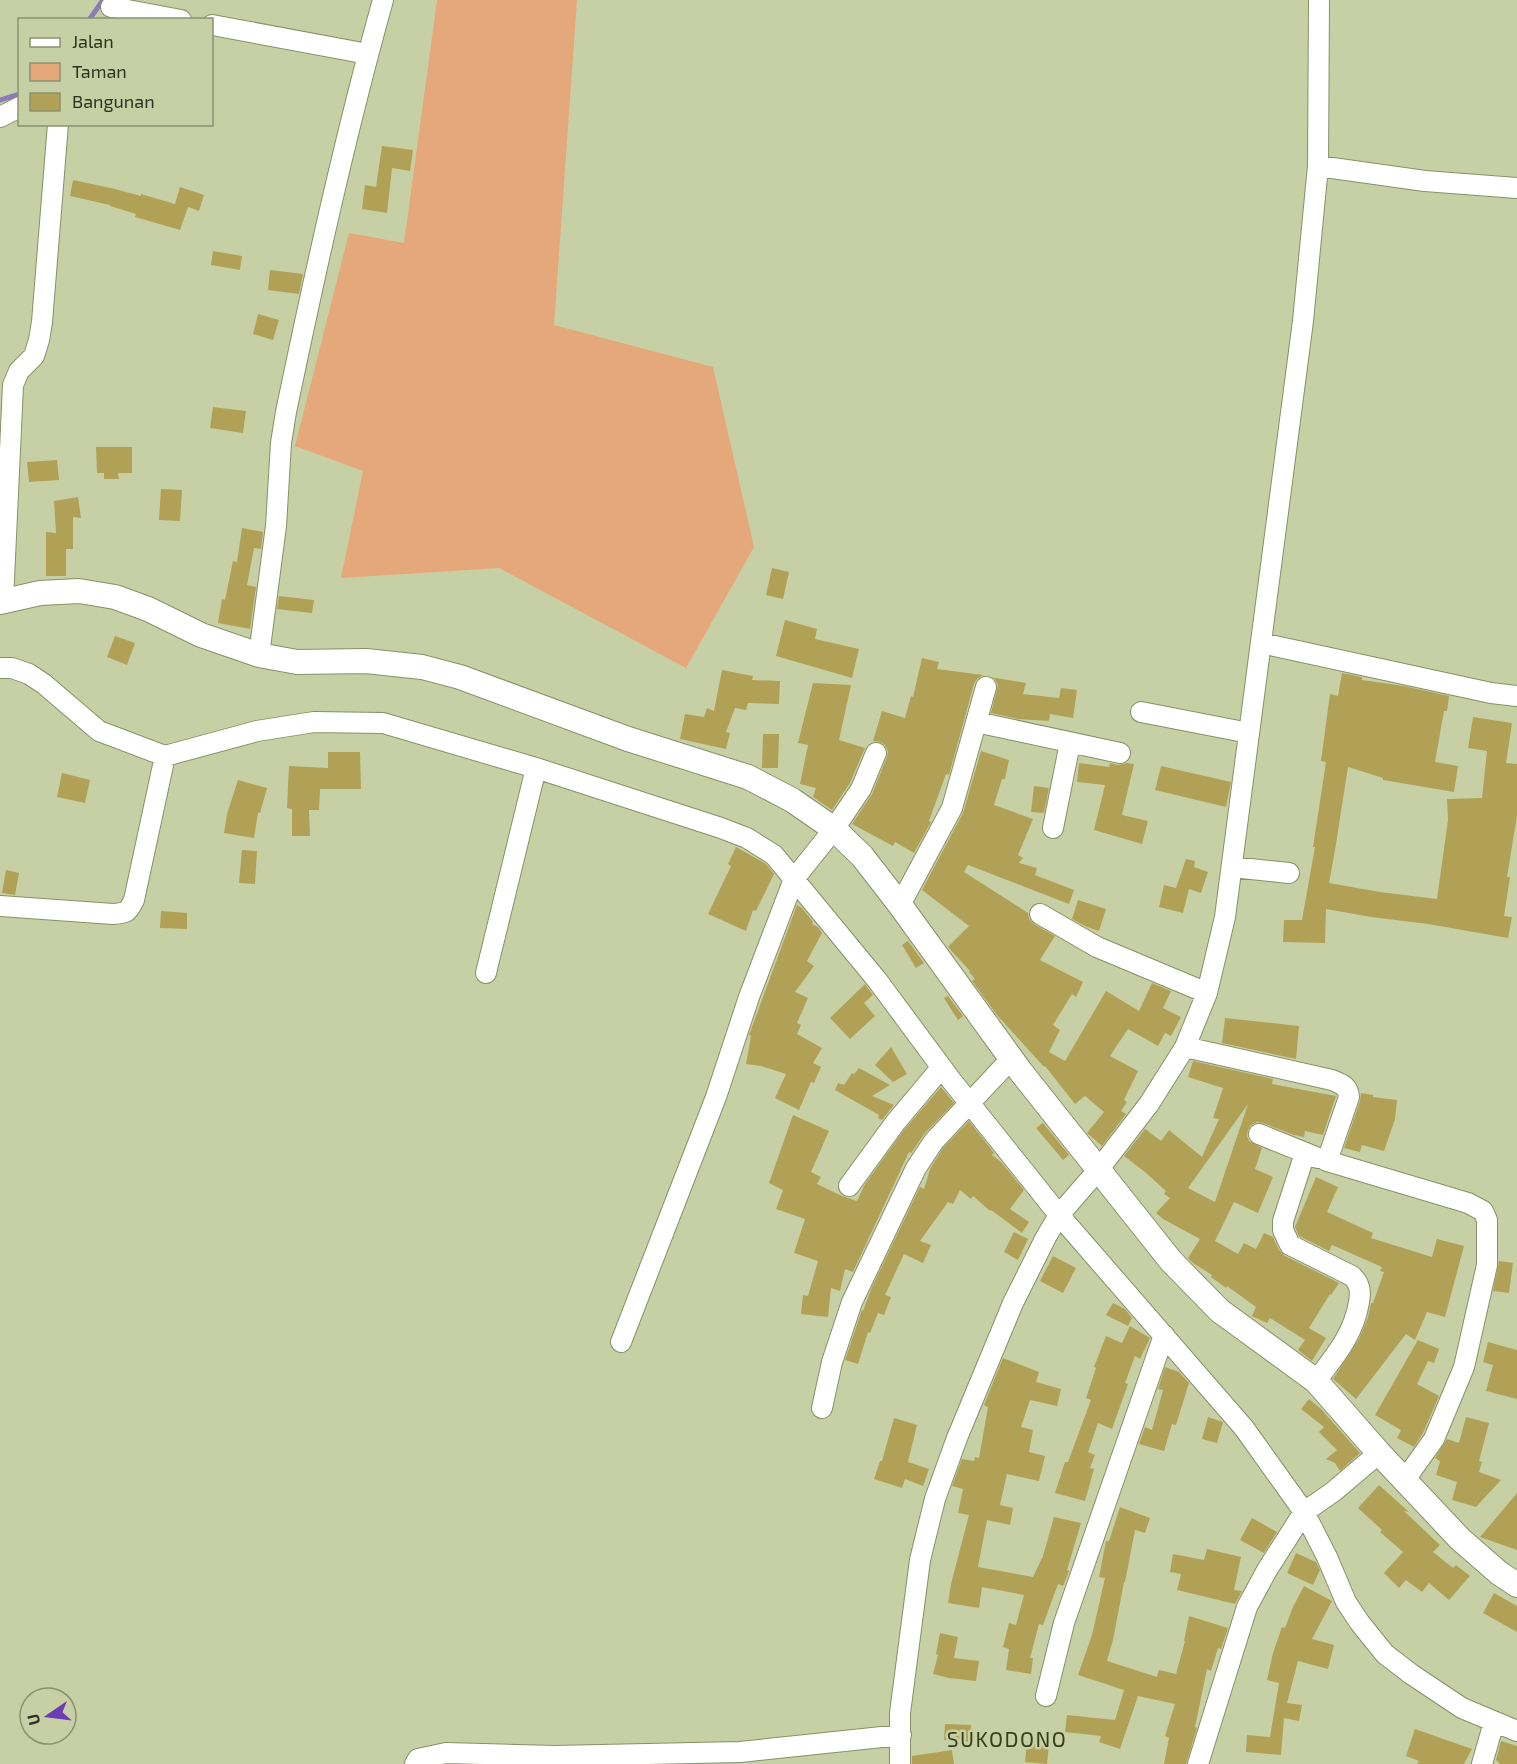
<svg xmlns="http://www.w3.org/2000/svg" width="1517" height="1764" font-family="'Exo 2',sans-serif">
<style>
.green{fill:#e5a87b}
.lines{fill:none;stroke-linecap:round;stroke-linejoin:round}
.stream{stroke:#8e7aba;stroke-width:5}
.building{fill:#b1a157;fill-rule:evenodd}
.minor-casing{stroke:#889067;stroke-width:22}
.major-casing{stroke:#889067;stroke-width:26}
.minor{stroke:#fff;stroke-width:20}
.major{stroke:#fff;stroke-width:24}
.labels{text-anchor:middle;dominant-baseline:central;stroke-width:5;stroke-linejoin:round;paint-order:stroke}
.quarter-label{font-size:21px;letter-spacing:1.5px;fill:#383f18;stroke:#c7d0a5}
</style>
<rect width="100%" height="100%" fill="#c7d0a5"/>
<path class="green" d="M437 0H577L554 325 713 367 754 547 686 668 499 568 341 578 363 471 295 446 349 233 404 243Z"/>
<g class="lines">
<path class="stream" d="M89 20 103 0
M0 100 20 94"/>
</g>
<path class="building" d="M382 146 413 150 410 171 392 168 387 213 362 209 365 185 376 187Z
M73 180 115 189 141 196V194L175 204 180 187 204 195 199 211 188 207 180 230 135 217 136 214 110 206V205L70 196Z
M213 251 242 256 240 270 211 265Z
M270 270 303 274 299 294 268 290Z
M258 314 279 320 273 340 253 334Z
M213 407 246 411 243 433 210 428Z
M96 447H132V473H118L119 479H104V473H97Z
M57 460 59 480 29 482 27 462Z
M161 489 182 490 180 521 159 520Z
M78 497 81 518 73 517V549H66V576H46V532L56 533 54 501Z
M242 528 263 532 261 549 254 548 247 585 256 587 250 629 218 623 222 599 225 600 233 561 237 562Z
M772 568 789 572 783 599 766 595Z
M279 596 314 600 312 613 277 609Z
M785 620 817 629 815 639 859 649 852 678 776 656Z
M115 636 135 643 127 665 107 657Z
M922 658 939 662 937 669 983 675 977 679 974 684 949 775 946 774 929 821 931 822 914 853 895 842 893 846 852 824 872 794 887 757 888 751 885 745 880 742 873 741 882 711 905 718 911 696 913 697Z
M722 670 753 676 752 680 780 681 779 704 748 703 746 710 735 708 726 732 730 733 726 749 680 739 685 714 704 717 707 708 714 711Z
M1342 673 1362 677V680L1404 686 1449 696 1447 711H1444L1435 762 1458 766 1454 792 1383 780V778L1348 767 1335 850 1329 883 1380 892 1437 899 1448 820 1447 799 1482 798 1487 751 1468 748 1473 717 1512 723 1506 763 1517 764V816L1507 877H1510L1504 916 1512 917 1508 938 1428 924 1371 917 1326 909 1325 943 1283 942 1284 920H1302L1315 847H1313L1326 762 1321 761 1330 694 1338 696Z
M991 677 1026 683 1023 694 1059 698 1061 688 1077 690 1073 718 1050 714 1049 721 1018 719 991 713 998 685 995 679Z
M813 683 851 685 839 740 865 748 850 783 832 810 813 797 816 788 800 784 808 745 798 743Z
M763 734H779L778 768H762Z
M981 751 1009 760 1005 779H1002L994 805 1033 819 1018 855 1023 858 1019 863 1037 868 1035 875 1074 890 1069 904 968 865 964 872 1028 913 1029 919 1034 924 1055 936 1040 960 1083 982 1076 997 1072 994 1053 1025 1060 1030 1049 1052 1065 1061 1106 991 1139 1011 1152 983 1171 991 1163 1008 1181 1017 1171 1036 1165 1033 1158 1046 1128 1029 1110 1056 1138 1071 1124 1100 1127 1102 1121 1111 1126 1114 1102 1146 1087 1133 1104 1112 1085 1096 1075 1104 1045 1066 1044 1067 997 1015 972 981 975 979 969 972 970 971 948 947 969 926 922 890 963 813Z
M328 752H360L361 789H320L319 810H309L310 836H292V809L287 808 289 766 328 768Z
M1079 763 1109 767 1110 763 1118 765 1127 763 1134 764 1122 815 1148 821 1142 844 1094 830 1105 785 1077 782Z
M1161 766 1231 782 1226 807 1155 790Z
M62 773 90 780 85 803 57 797Z
M238 780 267 788 260 813H258L254 838 224 833 227 814Z
M1034 786 1049 788 1044 813 1031 812Z
M736 847 766 864 774 874 756 911 753 910 746 931 708 914 731 866 728 864Z
M242 850 257 851 255 884 239 883Z
M1186 859 1195 861 1194 867 1208 872 1201 893 1189 889 1183 913 1159 907 1164 885 1176 888Z
M6 870 19 873 15 895 2 893Z
M1078 900 1106 909 1099 931 1087 927 1072 919Z
M797 905 802 908 813 922 812 924 818 927 822 933 807 961 814 966 795 992 808 998 797 1023 801 1025 797 1034 822 1048 813 1063 821 1067 814 1083 811 1082 799 1110 775 1098 786 1074 761 1066 746 1064 751 1036 749 1035Z
M161 911 187 913V929L160 928Z
M908 941 924 963 916 968 902 945Z
M865 984 873 995 864 1003 875 1016 850 1039 830 1018Z
M948 996 963 1016 958 1020 944 998Z
M1225 1018 1299 1026 1296 1059 1222 1043Z
M891 1047 907 1074 893 1082 875 1065Z
M1193 1061 1273 1079 1272 1084 1336 1096 1323 1135 1305 1131 1304 1137 1294 1135 1263 1123 1257 1122 1251 1125 1248 1130 1247 1136 1249 1141 1262 1148 1255 1169 1273 1177 1258 1213 1234 1202 1215 1241 1238 1254 1244 1243 1256 1249 1264 1233 1273 1237 1279 1250 1285 1256 1339 1283 1331 1295 1330 1294 1309 1328 1326 1338 1312 1361 1298 1350 1305 1340 1270 1318 1267 1323 1252 1316 1256 1307 1227 1286 1226 1288 1211 1277 1212 1275 1193 1263 1188 1258 1200 1239 1163 1219 1156 1213 1170 1198 1164 1194 1166 1191 1145 1172 1124 1156 1145 1129 1161 1141 1169 1130 1202 1157 1219 1119 1213 1118 1223 1088 1188 1077ZM1248 1104 1215 1202 1188 1188Z
M859 1068 890 1085 872 1096 894 1105 882 1120 878 1118 879 1115 835 1090 838 1083 844 1085 852 1073 854 1074Z
M941 1087 954 1103 925 1133 911 1153 909 1152 853 1272 845 1269 840 1291 831 1288 828 1317 801 1314 803 1295 808 1296 818 1261 794 1253 805 1219 776 1209 783 1190 769 1183 793 1115 829 1131 811 1172 821 1177 817 1184 842 1196 857 1201 865 1184 904 1130Z
M1361 1093 1373 1095V1097L1397 1100 1395 1119 1384 1151 1362 1145 1360 1152 1344 1148 1360 1101Z
M969 1121 994 1153 992 1155 1001 1162 1024 1190 1010 1209 1029 1222 1022 1233 991 1210 990 1211 973 1196 971 1199 960 1190 953 1204 948 1202 920 1241 931 1245 923 1263 904 1254 885 1295 891 1297 884 1315 878 1313 870 1333 868 1332 858 1364 845 1360 862 1310 863 1311 872 1287 920 1187 924 1189 930 1169 943 1148Z
M1043 1123 1069 1155 1063 1160 1036 1128Z
M1316 1177 1338 1187 1327 1212 1373 1233 1371 1238 1432 1257 1437 1239 1464 1246 1445 1317 1427 1312 1415 1340 1406 1334 1356 1399 1333 1379 1359 1339 1368 1317 1371 1303H1373L1384 1272 1380 1271 1382 1267 1332 1245 1329 1251 1299 1236 1295 1227Z
M1014 1232 1028 1239 1018 1260 1004 1252Z
M1053 1256 1076 1268 1063 1293 1040 1281Z
M1499 1261 1513 1263 1509 1293 1493 1291Z
M1113 1303 1125 1309 1132 1318 1128 1326 1106 1315Z
M1130 1326 1150 1338 1140 1359 1135 1356 1125 1383 1128 1384 1112 1429 1098 1423 1088 1452 1095 1455 1090 1468 1094 1469 1085 1501 1055 1493 1065 1462H1068L1091 1400 1086 1398 1096 1368 1094 1367 1106 1336 1122 1343Z
M1418 1340 1439 1349 1434 1363 1428 1361 1417 1384 1439 1396 1423 1433 1414 1447 1397 1438 1401 1430 1375 1415Z
M1488 1342 1517 1350V1399L1486 1391 1493 1365 1483 1362Z
M1003 1358 1039 1372 1036 1382 1061 1389 1057 1406 1030 1400 1021 1427 1033 1430 1029 1452 1045 1456 1039 1481 1007 1474 1000 1505 1013 1508 1010 1525 987 1520 978 1567 1033 1577 1043 1556 1054 1517 1081 1523 1067 1570 1069 1571 1068 1574 1063 1586 1058 1584 1043 1625 1039 1624 1030 1658H1033L1031 1674 1006 1670 1009 1649 1003 1647 1009 1623 1016 1625 1024 1595 982 1587 979 1608 948 1603 951 1584 969 1515 958 1513 963 1489 952 1486 962 1459 974 1461 975 1457 979 1458 988 1407 984 1405Z
M1165 1367 1179 1372 1189 1383 1176 1425 1172 1424 1164 1451 1139 1444 1145 1427 1152 1430 1163 1390 1158 1389Z
M1309 1399 1321 1409 1360 1453 1340 1471 1335 1463 1326 1459 1337 1450 1319 1432 1324 1427 1301 1409Z
M1208 1417 1223 1422 1217 1443 1202 1439Z
M1466 1417 1489 1423 1479 1461 1482 1462 1479 1472 1501 1480 1476 1507 1452 1500 1457 1482 1436 1475 1440 1461 1435 1458 1447 1439 1459 1443Z
M894 1418 917 1425 908 1462 929 1469 923 1486 905 1479 902 1488 874 1479 880 1461H882Z
M1379 1485 1409 1512 1404 1511 1440 1545 1433 1552 1453 1568 1456 1565 1470 1576 1449 1600 1429 1583 1422 1592 1406 1580 1399 1588 1384 1573 1403 1552 1380 1532 1382 1530 1358 1508Z
M1517 1493V1550L1480 1537Z
M1120 1507 1150 1518 1145 1533 1135 1530 1125 1582H1124L1113 1640 1107 1661 1157 1677 1159 1670 1176 1674 1185 1641H1184L1189 1616 1228 1628 1221 1649 1218 1648 1211 1671 1207 1669 1195 1727 1197 1728 1186 1764H1164L1169 1738 1165 1736 1175 1704 1138 1696 1120 1749 1099 1742 1101 1736 1065 1732 1067 1715 1115 1720 1124 1690 1078 1675 1092 1635 1105 1578 1099 1577 1106 1541H1109Z
M1252 1518 1277 1532 1264 1553 1240 1540Z
M1207 1549 1241 1557 1234 1590 1242 1591 1235 1604 1177 1590 1181 1574 1170 1572 1173 1554 1204 1560Z
M1296 1553 1316 1562 1320 1570 1313 1585 1287 1573Z
M1304 1586 1332 1601 1312 1639 1334 1645 1328 1669 1298 1661 1287 1703 1302 1705 1299 1721 1284 1718 1281 1755 1246 1752 1247 1735 1270 1737 1279 1683 1267 1680 1273 1653 1282 1627 1285 1628 1293 1607Z
M1494 1593 1517 1606V1632L1483 1613Z
M940 1633 958 1637 954 1658 979 1661 976 1681 949 1678 933 1674 938 1655 936 1654Z
M945 1724 971 1725 970 1742 944 1740Z
M1415 1729 1472 1749 1464 1764H1417L1419 1761 1406 1756Z
M1501 1741 1517 1746V1764H1500L1496 1760Z
M1027 1742 1049 1745 1047 1764 1025 1762Z
M952 1750 954 1764H912V1756Z"/>
<g class="lines">
<defs>
<path id="minor" d="M111 7 181 20
M212 25 368 54
M0 117 20 107
M1318 166 1425 181 1517 188
M3 601 13 385 19 371 34 356 39 340 42 322 58 124
M1261 643 1491 693 1517 696
M259 655 276 526 281 443 286 412C315 273 345 136 383 0
M0 668H12L29 674 44 684 99 731 165 756 257 731 314 722 383 723 536 768 721 828 747 838 774 855 877 980 951 1080 1059 1215 1244 1428 1304 1512 1327 1557 1346 1602 1360 1623 1385 1654 1411 1674 1462 1708 1517 1731
M1141 712 1249 733
M976 722 1120 753
M1053 828 1070 743
M1232 867 1289 873
M900 905 952 808 986 687
M0 906 113 914C127 913 128 912 134 900L165 756
M1040 914 1097 947 1207 993
M486 973 536 768
M1185 1047 1332 1080C1342 1084 1348 1086 1349 1097L1327 1161 1468 1203 1483 1211 1487 1220V1265L1464 1367 1434 1439 1404 1481
M1259 1134 1318 1158
M1305 1153 1283 1221V1230L1290 1245 1352 1276C1360 1284 1361 1291 1359 1302 1354 1334 1335 1356 1316 1381
M849 1186 895 1123 941 1068
M621 1342 716 1097 749 997 794 879 834 829 861 789 876 753
M822 1408 832 1362 852 1302 916 1168 934 1141 1011 1059
M1046 1696 1064 1623 1164 1335
M415 1764 418 1759 446 1753 554 1756 740 1752 901 1735
M900 1764V1713L920 1560 935 1499 957 1438 1013 1303 1046 1237 1059 1215 1099 1169 1149 1104 1185 1047 1207 993 1225 917 1303 321 1318 166 1319 0
M1198 1764 1247 1607 1267 1570 1304 1512 1333 1492 1379 1453
M1482 1764 1494 1722"/>
<path id="major" d="M0 602 40 593 79 591 115 597 148 609 201 635 259 655 297 662 366 661 422 667 460 677 628 739 748 777 792 800 834 829 862 856 900 905 1021 1072 1171 1261 1220 1311 1316 1381 1379 1453 1460 1539 1499 1573 1517 1585"/>
</defs>
<use href="#minor" class="minor-casing"/>
<use href="#major" class="major-casing"/>
<use href="#minor" class="minor"/>
<use href="#major" class="major"/>
</g>
<g class="labels">
<g class="quarter-label">
<text x="1007" y="1738">SUKODONO</text>
</g>
</g>
<rect x="18" y="18" width="195" height="108" fill="#c7d0a5" stroke="#8a9170" stroke-width="1.5"/>
<rect x="30" y="38" width="30" height="9" fill="#ffffff" stroke="#8a9170" stroke-width="1.5"/>
<text x="72" y="48" font-size="18" fill="#2f3221">Jalan</text>
<rect x="30" y="63" width="30" height="18" fill="#e5a87b" stroke="#8a9170" stroke-width="1.5"/>
<text x="72" y="78" font-size="18" fill="#2f3221">Taman</text>
<rect x="30" y="93" width="30" height="18" fill="#b1a157" stroke="#8a9170" stroke-width="1.5"/>
<text x="72" y="108" font-size="18" fill="#2f3221">Bangunan</text>
<g transform="translate(48 1716) rotate(256)"><circle r="28" fill="#c7d0a5" stroke="#8a9170" stroke-width="1.5"/>
<path d="M0-4.5L10 22L0 15L-10 22Z" fill="#6d3db4"/>
<text y="-9" font-size="16" font-weight="bold" text-anchor="middle" fill="#2f3221">U</text>
</g>
</svg>
